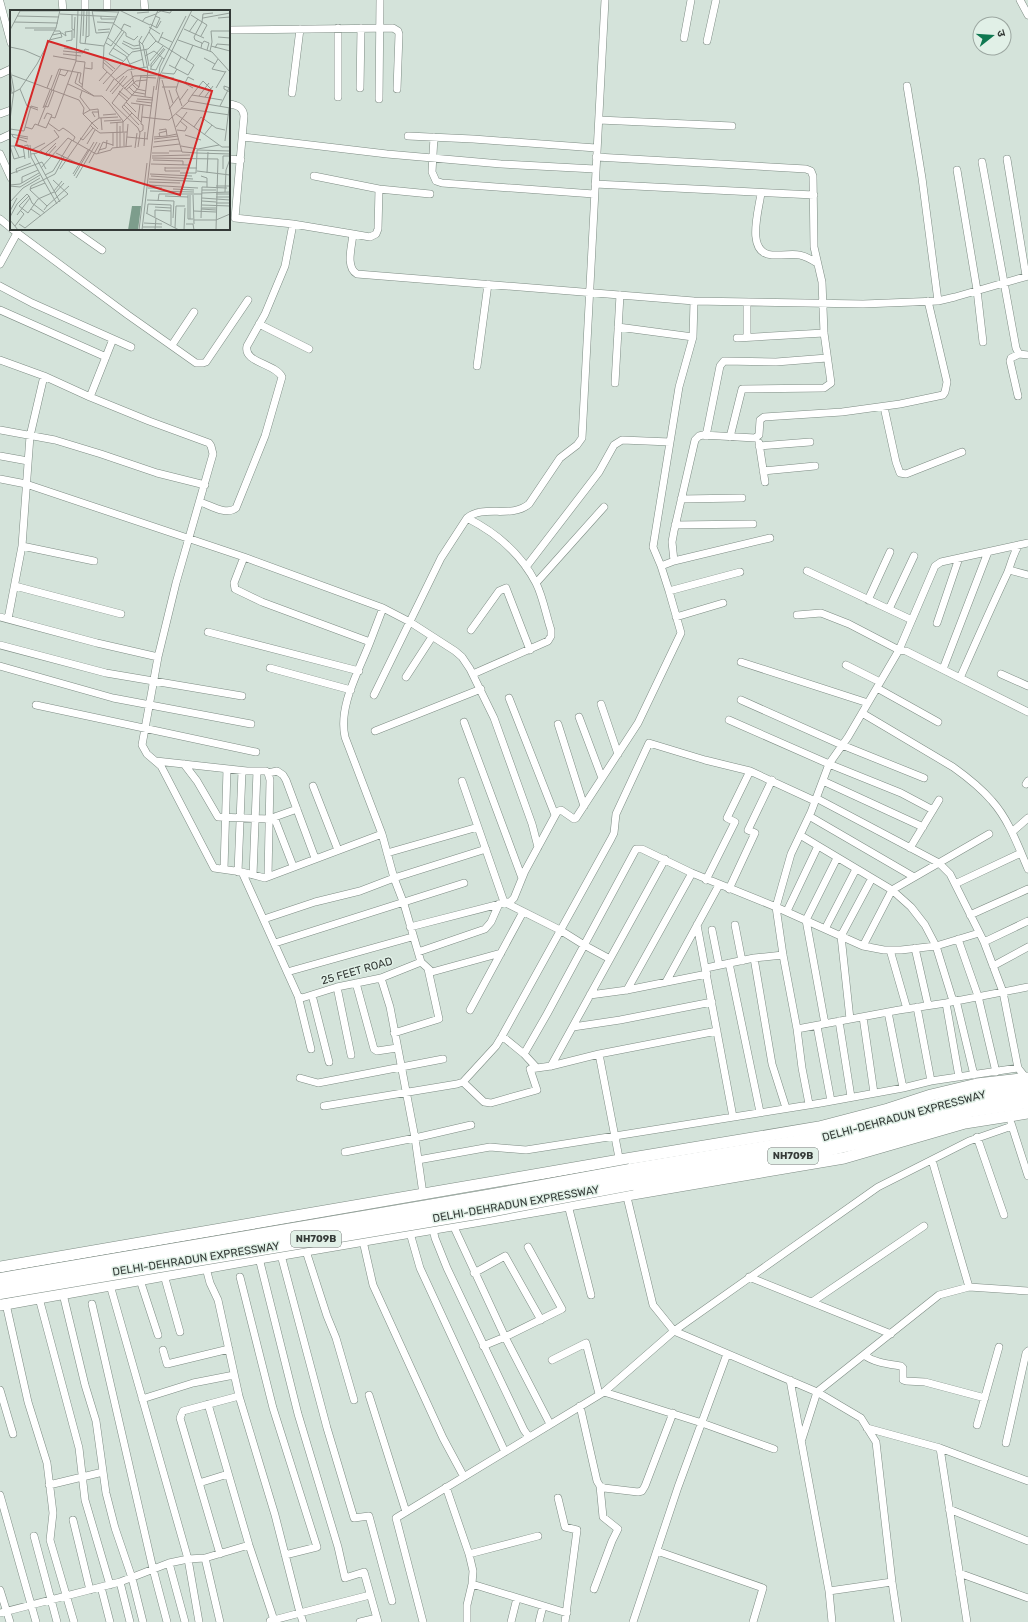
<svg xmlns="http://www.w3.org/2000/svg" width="1028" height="1622" font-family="Rubik,'Noto Sans Devanagari',sans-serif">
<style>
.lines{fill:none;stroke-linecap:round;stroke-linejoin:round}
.street-casing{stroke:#7d8b83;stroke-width:8}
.secondary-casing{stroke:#7d8b83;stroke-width:12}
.highway-casing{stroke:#7d8b83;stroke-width:15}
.street{stroke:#fff;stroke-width:7}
.secondary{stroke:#fff;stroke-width:11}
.highway{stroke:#fff;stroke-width:14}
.highway-bridge-casing{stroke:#7d8b83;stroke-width:15;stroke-linecap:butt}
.highway-bridge{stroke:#fff;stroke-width:14}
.labels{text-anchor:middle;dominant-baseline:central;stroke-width:3;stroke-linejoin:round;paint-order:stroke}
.shield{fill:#e1f0e7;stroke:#68716c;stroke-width:1}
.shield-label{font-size:10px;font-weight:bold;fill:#343a37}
.street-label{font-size:11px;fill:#343a37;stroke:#e1f0e7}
.inset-road{fill:none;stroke:#949f99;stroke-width:1}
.view{fill:#d62828;fill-opacity:0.15;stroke:#d62828;stroke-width:2}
.inset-edge{fill:none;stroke:#343a37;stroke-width:2}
</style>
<rect width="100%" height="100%" fill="#d4e3da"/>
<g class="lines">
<defs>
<path id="street" d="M62 0 63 11
M107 0V11
M144 0 145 11
M1020 0 1028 15
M0 2 11 43
M85 11V0
M338 28V97
M229 30 393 28 398 31 399 34 397 89
M684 38 691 0
M707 41 716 0
M0 74 11 69
M907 86 922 178 938 301
M360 88 361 28
M292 93 300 29
M379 99 380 0
M229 104C237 105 243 107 244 116L235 218 293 224 353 234C352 246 345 267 357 274L694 301 863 304 938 301 955 297 1028 276
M0 114 11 110
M599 120 732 126
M408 136 473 139 596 148
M243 137 387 154 501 164 595 169
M434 137 432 172 436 181 442 183 594 194
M0 139 11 134
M0 154 11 178
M596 157 806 169 811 171 813 176 814 247 822 282 824 333 831 383 824 388 742 389 730 437
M229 159 241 160
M1007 159 1026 276
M982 162 1016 348 1019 354 1028 355
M957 170 977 290 983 342
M314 176 379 189 378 229 376 234 370 237 353 234
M595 184 814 195
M379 189 430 194
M761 193C759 210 745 253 772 255 794 256 796 250 817 263
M0 219 11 228
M12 229 128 315 196 363H203L206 362 248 300
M72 229 102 250
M0 264 17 233
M0 286 32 303 131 347
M0 310 106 357
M259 324 309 349
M618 327 693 337
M747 337V303
M737 338 824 333
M172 345 194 312
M0 360 44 376 90 397 149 421 209 443 211 446 213 454 176 583 158 657 142 745 147 754 161 766 214 868 242 872 298 996 311 1049
M477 366 488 284
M615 383 620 295
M1018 396 1010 361 1011 358 1019 354
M90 397 113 339
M884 407 896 462 900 473 906 474 962 452
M0 430 55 440 101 454 157 473 205 485
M706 436 720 366 724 361 776 362 827 358
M759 443 765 482
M759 446 810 442
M0 456 28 461
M763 471 815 466
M0 479 26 484 244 557 383 608 410 622 455 651 462 657 470 669 494 718 532 824 538 847
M681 499 742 498
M200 502C210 505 226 516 236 508L265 436 282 377C275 363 243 363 247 346L265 314 285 266 293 224
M467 518C484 504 511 519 529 504L560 458 577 445 582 438 605 0
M675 525 753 524
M22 546 94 561
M244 557 234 583 235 589 262 602 370 642 383 608
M674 561 770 538
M661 566 653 547 679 387 693 337 694 301
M526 567 599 472 614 445 622 440 670 442
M1009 570 1028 575
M807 571 912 620
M536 583 604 507
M15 586 121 614
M669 591 740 572
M868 600 890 552
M889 609 914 556
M797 615 821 613 849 624 899 650 906 651 1028 712
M0 617 97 643 158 657
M676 617 723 603
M8 619 22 546 30 436 44 376
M937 623 959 558
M471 630 499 591 506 588 530 650
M208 632 359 671
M370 642C359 671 338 706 345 737L382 834 394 878 404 904 421 962 432 972 501 953
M0 645 106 673 242 696
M741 662 868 703
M846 665 880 682
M0 666 113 698 251 724
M270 668 351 690
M943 669 988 552
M1001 674 1028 686
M406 677 432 637
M960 678C975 644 990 610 1006 576 1011 566 1012 555 1019 545
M877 688 938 722
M374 695 441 558 467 518C495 532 521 554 536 583 543 597 546 615 551 630V636L548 641 473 674
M509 698 555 815
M741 700 842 745 924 778
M601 704 618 754
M36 705 256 752
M862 713 953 767C967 777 981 788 992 801 1009 820 1018 846 1028 869
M579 717 602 778
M729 720 829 764 901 793 933 810
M464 722 522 878
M558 724 584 806
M375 731 481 689
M156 761 247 771H266L268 773 270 780 268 876
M184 764 197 781 218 817 269 819 297 809
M268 773 277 771 283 775 286 780 315 858
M462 781 504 902 560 930 584 945 610 959
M823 781 923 827
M1026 784 1028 781
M313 786 338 850
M816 798 939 863 950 874 984 942 1003 992 1018 1068 1026 1078
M809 816 914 877
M274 817 293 866
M1012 832 1028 818
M800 835 892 890 911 907 925 925 936 946 953 1001
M910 848 939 800
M387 853 478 827
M224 869 227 769
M238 872 242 771
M242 872 265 878 382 834
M253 875 257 771
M706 880 735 822 727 818 750 771
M955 884 1021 853
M729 889 755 833 748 830 772 780
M787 911 818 846
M970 915 1028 889
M264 919 315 902 360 891 394 878 486 849
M697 925 733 1117
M735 925 742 961
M410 927 511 901 514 898 525 871 557 812 561 810 574 819 576 818 638 723 681 633 669 591 661 566 674 561 672 542 674 531 695 440 699 436 703 435 755 438 759 435 760 420 764 417 842 412 900 404 943 395 945 392 947 382 928 301
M825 929 856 869
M712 930 719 965
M958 939 978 996 996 1072
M984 942 1028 921
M275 943 464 883
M863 946 892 890 989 834
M915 948 928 1005
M890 950 907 1009
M418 952 485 929 491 922 499 904
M754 958 772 1064 786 1108
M729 963 760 1112
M993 966 1028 947
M706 968 754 958 783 955
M287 972 412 937
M381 978 390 1007 415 1138 423 1194
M666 982 719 885
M356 983 374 1049 377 1051 397 1048
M337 987 351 1055
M627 990 692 873
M312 995 329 1062
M590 995 627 990 707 974
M298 996 302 998 337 987 381 978 421 962
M956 1000 974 1075
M946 1003 959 1077
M917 1007 931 1081
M470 1010 523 912
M888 1012 903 1088
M863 1017 874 1093
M850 1019 841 936 872 878
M839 1021 851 1097
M825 1024 806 920 837 858
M817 1026 831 1101
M573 1027 620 1020 712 1002
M797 1029 899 1010 946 1003 1028 987
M394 1033 439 1019 428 969
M502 1036 524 1054 536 1067
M524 1054 547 1014 636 849H642L692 873 776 907 863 946 884 950H901L936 946 979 933
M599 1054 620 1163
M551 1066 665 859
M300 1078 318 1083 443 1059
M463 1082 484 1102 491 1103 537 1090 530 1069 551 1066 599 1054 717 1031
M809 1104 802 1068 797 1029 783 955 776 907 791 854 811 812 829 764 848 737 899 650 935 566 941 562 1028 543
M324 1106 457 1084 463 1082 496 1046 502 1036 611 839 614 833 616 814 649 743 705 760 750 771 815 801
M1011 1123 1028 1176
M977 1137 1004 1215
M345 1152 415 1138 471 1125
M418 1160 490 1147 526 1150 615 1136 821 1103 903 1088 931 1081 1018 1068
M932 1160 969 1287
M626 1193 653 1305 674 1331 817 1392 861 1418 876 1442 892 1582 898 1622
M568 1205 591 1295
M453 1225 505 1337 483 1346
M433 1229 435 1238 447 1268 524 1430 529 1437
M410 1233 420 1268 505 1452
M363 1241 373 1285 443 1438 464 1477
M528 1247 562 1309 505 1337 550 1424
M306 1251 327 1316 336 1338 354 1400
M281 1255 327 1428 354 1518 369 1516 392 1601
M259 1258 298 1414 338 1547 345 1578 364 1572 378 1622
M206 1268 210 1283 218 1300 239 1396 275 1515 300 1613 270 1621V1622
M474 1273 505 1256 541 1320
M164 1275 180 1332
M240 1277 273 1408 317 1547 285 1555
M749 1277 891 1334
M140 1280 158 1335
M110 1285 188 1559 199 1622
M63 1294 85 1385 96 1421 106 1493 115 1528 132 1578 143 1622
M39 1298 79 1448 85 1500 110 1585
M812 1302 924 1226
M6 1304 28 1402 47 1463 53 1513 50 1540 74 1622
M92 1304 153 1569 167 1622
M163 1350 167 1364 229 1349
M864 1355C875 1363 888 1364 901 1366L903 1368V1380L906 1381 925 1382 985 1398
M552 1360 586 1343 599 1394
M790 1380 829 1591 832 1622
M0 1390 13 1434
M604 1392 702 1423 774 1449
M369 1395 406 1512
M142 1399 193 1383 234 1375
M208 1404 249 1545 274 1620
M580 1406 597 1481 600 1486 604 1488 638 1492 642 1491 645 1486 673 1413
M977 1425 999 1347
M867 1428 940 1448 967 1622
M802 1439 817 1392 939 1295 969 1287 1028 1291
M1006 1443 1026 1353 1028 1351
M940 1448 1028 1481
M199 1483 228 1474
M49 1485 103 1472
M446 1487 469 1554 473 1571 472 1584 467 1605V1622
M0 1495 36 1622
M558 1498 565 1527 577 1530 565 1622
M949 1509 1028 1541
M73 1520 90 1590
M34 1536 57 1622
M657 1551 763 1588 753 1622
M220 1554 180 1418 183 1411 239 1396
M469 1554 538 1536
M205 1558 220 1622
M169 1563 185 1622
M959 1573 1028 1598
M120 1582 130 1622
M472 1584 567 1613
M101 1587 110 1622
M594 1589 612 1541 618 1529 603 1517 600 1486
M0 1590 10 1622
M829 1591 892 1582
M0 1613 120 1582 169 1563 188 1559 205 1558 249 1545
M303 1622 300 1613 370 1595
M360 1622 377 1618
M423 1622 396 1518 604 1392 674 1331 878 1187 969 1141 1012 1126
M511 1622 517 1598
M539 1622 543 1606
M633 1622 678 1487 727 1354"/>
<path id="secondary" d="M0 1267 620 1160 819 1127 888 1109 931 1095 977 1084 1028 1078
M0 1305 259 1258 844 1158 965 1123 1028 1113"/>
<path id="highway" d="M630 1171 807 1141 855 1130 968 1097 1028 1088
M632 1183 810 1153 858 1142 970 1110 1028 1101"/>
</defs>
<use href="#street" class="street-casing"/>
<use href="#secondary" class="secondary-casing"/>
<use href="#highway" class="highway-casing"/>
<use href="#street" class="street"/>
<use href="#secondary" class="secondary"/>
<use href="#highway" class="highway"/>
<defs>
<path id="highway-bridge" d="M0 1280 487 1197 630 1171
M0 1292 489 1210 632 1183"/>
</defs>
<use href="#highway-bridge" class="highway-bridge-casing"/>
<use href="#highway-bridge" class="highway-bridge"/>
</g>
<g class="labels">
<g class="shield">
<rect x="768" y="1148" width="50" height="16" rx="3"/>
<rect x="291" y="1231" width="50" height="16" rx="3"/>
</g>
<g class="shield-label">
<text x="793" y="1156">NH709B</text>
<text x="316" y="1239">NH709B</text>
</g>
<g class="street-label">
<text transform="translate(357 971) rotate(-16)">25 FEET ROAD</text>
<text transform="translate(904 1116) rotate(-15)">DELHI-DEHRADUN EXPRESSWAY</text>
<text transform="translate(516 1204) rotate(-10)">DELHI-DEHRADUN EXPRESSWAY</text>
<text transform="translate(196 1259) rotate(-9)">DELHI-DEHRADUN EXPRESSWAY</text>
</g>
</g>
<g transform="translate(10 10)">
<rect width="220" height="220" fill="#d4e3da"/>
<path d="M122 196H131L128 220H118Z" fill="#7d9d8c"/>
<path class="inset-road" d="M82 0 86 23 99 22M109 0 140 15M148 0 139 22 146 31 184 55 178 65 159 55M10 1H50M82 1 108 2M109 1 94 36 93 58 122 85 143 88M127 3 139 2M147 3 151 1 160 3 162 0M50 4 107 7M62 5V19L64 20M181 5 197 15 191 26M7 6 49 7M91 6V9H106M145 6 150 8 146 17M193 8 220 3M208 8 220 7M4 12 48 13M87 12 104 13M132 12 135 8 146 4M104 14 116 23V26L124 30 128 26M140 14 147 18 151 11M139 17 150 24M15 18H46M174 19 194 28M0 20 10 1M24 20H45M88 20 100 19M111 20 114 14 121 17M179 22 188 9M42 25 52 23 56 26 55 22 62 21M73 26 74 0M132 26 129 31 134 57M76 27 77 0M151 27 162 32M208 27 220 28M64 28 65 7M98 28 119 45M39 30 52 27 50 21H45M168 30 202 42 220 62M56 31 62 30V20M113 31 124 36 130 35M129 31 133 35 138 60 135 87M70 33 72 0M70 33 94 36M96 33 101 36 112 20M112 33 123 39 131 38M148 33 153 22M75 34 76 27 79 26V0M132 34 139 22M192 34 194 31 199 33 197 40M201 36 220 41M0 37 14 40 30 47M54 38 66 40M103 38 116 46 122 59M191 38 192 33 185 30 184 27 192 12 193 4 203 3M205 38 207 34 220 35M136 40 139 56M53 41 73 43 75 39 79 40M200 41 202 32 201 21H220M53 44 71 46M43 46 66 50M135 46 144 41 154 49M194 48 205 54M93 49 105 59M208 49 202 59 215 62M176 50 183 35M66 51 75 52 72 78 84 86H92L99 93 113 111V122M113 51 99 44 114 22M140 51 153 36M93 52 103 61M120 54 133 49M141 57 155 39M75 58 82 59V52M165 58 171 47M0 59 4 80 0 110M140 59 146 60 152 48M141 59V54L154 38M121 61 124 73 129 77M68 63 65 73 72 77M152 63 164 64 167 59M49 64 55 66 58 61M0 65 2 84M2 65 69 90 74 98 73 104M131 67 146 68M150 68H164M105 70 118 60 137 57M152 70 172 142 187 143 186 163H170M89 71 97 62M175 73 178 67 184 70M58 74 84 86M93 74 122 42 138 39 146 31M122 74 127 79 136 81M112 77 124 66 147 65M119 77 124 82 135 84M152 77H167M37 78 42 65M113 78 102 93 128 118 130 123 128 137M206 78 216 61M220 78 214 76V79L220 82M10 79 17 96 28 100M114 79 123 70M41 80 49 59 71 63 69 72 73 75M116 80 126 71 137 70M146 80 150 57 176 6M159 80 163 93M43 81 51 59M72 81 70 87 80 100M96 81 104 69M109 81 119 89M100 82 114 66M2 83 10 79 27 54 46 18 50 0M108 83 117 91M102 84 117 66M182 85 193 71 201 79M189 86 199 73M195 87 203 76M127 89 143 90M170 90 178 79M126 91 142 93M178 91 182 85 212 90M116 92 126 102M121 93 142 96M114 95 131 112M34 96 38 97 44 81M172 96 166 80 169 70 183 78M210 96 219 78M33 98 40 80M171 98 220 105M159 99 169 86M166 104 212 137H220M93 105 106 104M85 107 82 102H89M132 107 159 110 179 91 220 98M91 108 92 120M34 109 37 103 42 105 41 107M128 109 130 94M94 111 111 110M107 112V137M38 113 49 121 53 118 59 122 65 127 63 131M100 113 113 112 122 103M28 115 42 80M129 115 112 97 129 77 131 65M110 116V137M15 117 22 119 25 114 36 118 41 107 45 108 66 51 68 0M166 117 177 102M184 117 191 107 206 118 215 120M83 118 90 123 117 122M0 119 14 121 21 96 28 98M88 119 73 104 80 100 88 99 89 108M149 120 156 119 157 126 167 124M167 120 175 121 177 117 170 111M103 122V136M130 122 133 120V115L131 114 133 95M0 124 18 127M2 124 3 127 17 132M175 125 191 130M194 125 202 115M117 127 138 129M144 127 157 126M150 127 149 123 157 121M70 128 73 130 83 118 80 115M7 129 9 127 18 129M137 129 144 76M144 129 168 126M215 131 219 98M144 132 169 129M77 134 85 120M20 135 21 147 35 173M0 136H13L15 149M0 136 4 149 15 146M4 136 9 147M14 136 18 135 19 148M114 136V123M116 136 118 114M134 136 135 122M171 136 188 139 209 135M143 137 170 134M125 138 127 123M21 140 35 133M89 140 96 138 97 130M31 141 37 146 46 136M159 141H172M220 141 187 140V143L220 144M46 143 69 154M88 143 93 132 103 135M142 143H159M21 144 27 143 49 127 44 120M24 144 50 192M34 145 46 133M142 146 180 145M142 148 208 149 206 220M143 150 173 151V155M79 153 90 133M141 154 179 155V158H187M155 157V161H170M31 158 58 128 86 144 101 140 102 138 122 136M155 158H179M50 159 82 113 89 108 108 107M213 159V146H220M187 161 220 165M7 163 6 159 21 153M197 163 198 142M0 164 32 152 36 159M63 164 78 140M140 164 182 166M35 165 43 161 62 130M64 166 84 132M141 166 183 169M191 166 197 168V177M66 168 87 132M139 169 197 172M33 170 21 176 20 180 37 196 34 200M33 170 45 164 54 147M139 172 170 173M12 173V167L28 160M35 173 47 194M0 175 10 174 29 163M138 175 188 178M0 176 10 177 30 165M206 176H219M138 178H152M20 179 35 173M163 179 184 180M192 180H206M44 181 52 171M140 181 184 182M215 182 216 160 220 149M45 183 54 173M192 183 220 182M206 184H220M178 185V209H183M183 185 184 214M19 186 22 193 35 203M155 186 178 187M206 187H220M192 188 206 189M206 189 220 190M137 190 164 191 163 208M148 191 149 184H192M192 191 206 192M0 192 13 178 30 168M206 193H220M192 195 220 196M37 196 59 176M145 197 161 198M192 198H206M21 199 31 206M191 199 206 200M0 201 7 188M184 201 206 202M136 203 169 220M137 203 138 194 161 195V215M7 205 20 188M0 207 7 194 17 184 19 186 9 196 18 203 28 189 44 182M145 207V200L161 201M191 208 192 177 217 178M180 209V185M0 210 8 220M184 210H206L220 204M134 213 152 214M9 214 15 218 58 184 43 170M176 214H183L184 220M5 216 14 204 10 200M133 217H152M165 218 166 196H175M129 220 137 153M132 220 150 65 182 0M145 220 146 208M174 220 175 198"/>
<path class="view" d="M38 31 202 81 170 185 6 135Z"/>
<rect width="220" height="220" class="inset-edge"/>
</g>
<g transform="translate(992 36) rotate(73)"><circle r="19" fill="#e1f0e7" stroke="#9ca7a1"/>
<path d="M0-3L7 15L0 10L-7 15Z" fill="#0f7851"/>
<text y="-6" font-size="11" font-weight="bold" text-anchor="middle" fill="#343a37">उ</text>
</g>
</svg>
